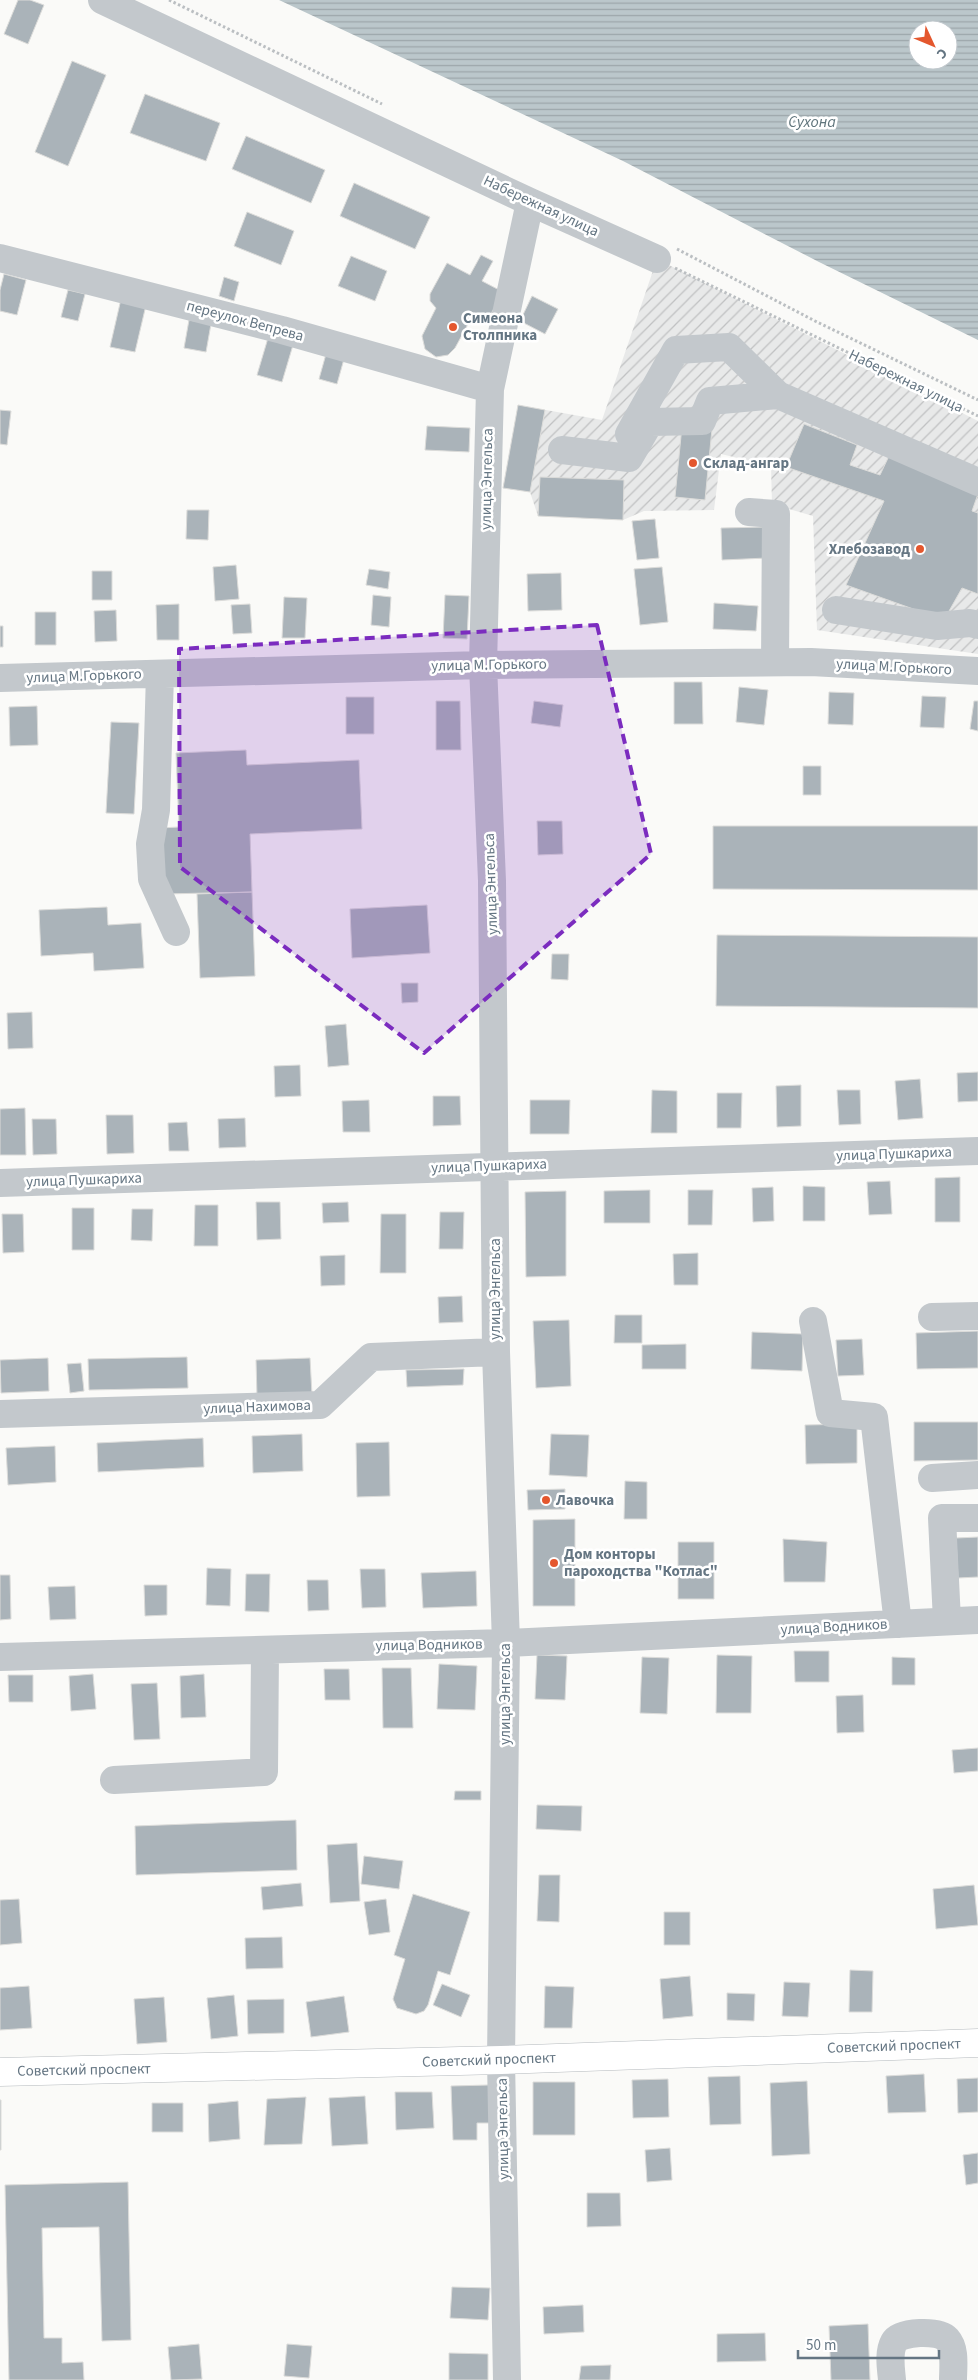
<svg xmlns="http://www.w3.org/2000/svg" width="978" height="2380" font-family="'Source Sans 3',sans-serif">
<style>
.industrial{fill:url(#industrial-furrows)}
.water{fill:url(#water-rules);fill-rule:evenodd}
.building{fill:#aab3b9;stroke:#dcdcda}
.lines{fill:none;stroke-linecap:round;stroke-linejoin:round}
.major-casing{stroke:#b5babe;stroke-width:29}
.path{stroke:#bbbfc2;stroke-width:3;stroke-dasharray:2.5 2.5;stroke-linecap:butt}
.minor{stroke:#c3c8cc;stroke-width:28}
.major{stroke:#fff;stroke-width:28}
.marked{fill:#7b2cbf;fill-opacity:0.2;stroke:#7b2cbf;stroke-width:4;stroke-dasharray:10 6;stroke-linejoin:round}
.poi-dot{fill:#e4572e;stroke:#fff;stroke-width:2}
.labels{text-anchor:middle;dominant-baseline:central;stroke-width:5;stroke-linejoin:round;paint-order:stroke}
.street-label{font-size:15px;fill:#657683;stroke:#fff}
.poi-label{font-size:15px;font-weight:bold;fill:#657683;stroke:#fff;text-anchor:start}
.water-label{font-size:16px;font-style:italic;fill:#60757c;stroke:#fff}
</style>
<defs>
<pattern id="industrial-furrows" width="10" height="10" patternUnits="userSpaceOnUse" patternTransform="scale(1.25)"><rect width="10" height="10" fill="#e8e9e9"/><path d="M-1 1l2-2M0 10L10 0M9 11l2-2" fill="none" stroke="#c0c1c2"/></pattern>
<pattern id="water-rules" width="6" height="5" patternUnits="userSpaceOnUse" patternTransform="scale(1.25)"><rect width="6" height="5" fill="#bbc7cb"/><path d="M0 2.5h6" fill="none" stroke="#9ca6aa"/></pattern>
</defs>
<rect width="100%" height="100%" fill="#fafaf8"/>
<path class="industrial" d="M657 259 978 421V654L817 630 813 516 772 504 771 466 721 454 714 510 644 511 623 520 538 516 530 492 503 488 518 405 602 420Z"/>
<path class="water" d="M279 0H978V340L819 262 623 161ZM918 30H948V60H918Z"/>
<path class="building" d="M18 0H30L44 5 28 44 4 34Z
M72 61 106 75 68 166 35 152Z
M145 94 220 123 206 161 130 133Z
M246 136 325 170 311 203 232 169Z
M354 183 430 217 415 249 340 216Z
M247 212 294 231 281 265 234 246Z
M481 255 493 261 482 281 503 292 486 323 473 315 455 348 448 355 436 357 425 349 422 336 436 308 430 301V294L447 263 470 275Z
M351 256 387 271 375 301 338 286Z
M4 274 26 280 17 315 0 311V290Z
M224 277 239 282 234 301 219 296Z
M68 290 85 294 78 321 61 317Z
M532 296 558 309 545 334 520 321Z
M121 299 146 305 135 352 110 347Z
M189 320 211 324 206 352 184 348Z
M268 338 293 345 282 382 257 375Z
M326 354 344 359 337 384 319 379Z
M518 405 545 410 530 492 503 488Z
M0 410 11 411 7 445 0 444Z
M804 424 857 445 850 465 880 475 889 456 978 494 972 511 978 513V594L962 588 944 620 846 585 884 501 786 467Z
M427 426 470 428 469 452 425 450Z
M682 426 712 429 705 500 675 497Z
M540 477 624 480 623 520 538 516Z
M187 510H209L208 540 186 539Z
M655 519 659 558 637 560 632 521Z
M765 527 767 558 722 560 721 528Z
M236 565 239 599 215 601 213 567Z
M662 567 668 622 640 625 634 569Z
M369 569 390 572 388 589 366 585Z
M92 571H112V600H92Z
M561 573 562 610 528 611 527 574Z
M373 595 391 597 389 627 371 625Z
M445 595 469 596 467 639 443 638Z
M284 597 307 598 305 638H282Z
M714 603 758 606 756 631 713 629Z
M179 604V640H157L156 605Z
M250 604 252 633 233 634 231 605Z
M116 610 117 641 95 642 94 611Z
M35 612H56V645H35Z
M0 626H3V647H0Z
M674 682H702L703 724H674Z
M739 687 768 690 764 725 736 722Z
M829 692 854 693 853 725 828 724Z
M922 696 946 697 944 728 920 727Z
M346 697H374V734H346Z
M436 701H460L461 750H436Z
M534 701 563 705 560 727 531 723Z
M974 701H978V731L970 729Z
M37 706 38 745 10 746 9 707Z
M111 722 139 723 134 814 106 813Z
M246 750 247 765 359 760 362 829 250 834 252 892 163 894 160 828 179 827 176 753Z
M803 766H821V795H803Z
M537 821H562L563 854 538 855Z
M713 826H978V890L713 889Z
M252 892 255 976 200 978 197 894Z
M427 905 430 953 352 958 350 909Z
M107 907 108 925 141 923 144 968 94 971 93 953 41 956 39 910Z
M717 935 978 937V1008L716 1006Z
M552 954H569L568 980 551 979Z
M401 983H418V1002L402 1003Z
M32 1012 33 1048 8 1049 7 1013Z
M346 1024 349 1065 328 1067 325 1026Z
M300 1065 301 1096 275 1097 274 1066Z
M978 1072V1101L958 1102 957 1073Z
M920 1079 923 1118 898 1120 895 1081Z
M801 1085V1126L777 1127 776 1086Z
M652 1090 677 1091V1133H651Z
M837 1090H860L861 1124 839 1125Z
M717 1093H742L741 1128H717Z
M433 1096H460L461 1125 433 1126Z
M369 1100 370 1132H343L342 1101Z
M530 1100H570L569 1134H530Z
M25 1108 26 1155H0V1109Z
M106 1115H133L134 1153 107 1154Z
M245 1118 246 1147 219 1148 218 1119Z
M32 1119H56L57 1154 33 1155Z
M187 1122 189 1151H169L168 1123Z
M960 1177V1222H935V1178Z
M890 1181 892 1214 869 1215 867 1182Z
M803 1186 825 1187V1221H803Z
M773 1187 774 1221 753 1222 752 1188Z
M650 1190V1223H604V1191Z
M688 1190H713L712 1225H688Z
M566 1191V1276L526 1277 525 1192Z
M256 1202H280L281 1239 257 1240Z
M348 1202 349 1222 323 1223 322 1203Z
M195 1205H218V1246H194Z
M72 1208H94V1250H72Z
M132 1209H153L152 1241 131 1240Z
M440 1212H464L463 1249H439Z
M2 1214H23L24 1252 3 1253Z
M381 1214H406V1273H380Z
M698 1253V1285H674L673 1254Z
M345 1255V1285L321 1286 320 1256Z
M462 1296 463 1322 439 1323 438 1297Z
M615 1315H642V1343H614Z
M569 1320 571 1386 536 1388 533 1321Z
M978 1331V1368L917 1369 916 1333Z
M752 1332 803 1334 802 1371 751 1369Z
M862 1339 864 1375 838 1376 836 1340Z
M686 1344V1369H642V1345Z
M187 1357 188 1388 89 1390 88 1359Z
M48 1358 49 1391 1 1393 0 1360Z
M310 1358 312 1395 257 1397 256 1360Z
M81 1363 84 1391 70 1393 67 1364Z
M464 1369 463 1385 407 1387 406 1370Z
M914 1422H978V1460L914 1461Z
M857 1424V1463L806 1464 805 1425Z
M302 1434 303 1471 253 1473 252 1436Z
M551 1434 589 1435 587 1477 549 1475Z
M203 1438 204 1467 98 1472 97 1443Z
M389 1442 390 1496 357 1497 356 1443Z
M55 1446 56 1482 8 1485 6 1448Z
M625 1481 647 1482V1519H624Z
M565 1489V1509L528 1510 527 1490Z
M575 1519V1606H533V1520Z
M978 1537V1577L958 1578 956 1538Z
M783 1539 827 1542 825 1582H784Z
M678 1542H714V1599H678Z
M207 1568 231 1569 230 1606 206 1605Z
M360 1569H385L386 1607 362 1608Z
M476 1571 477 1606 423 1608 421 1573Z
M246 1574H270L269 1612 245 1611Z
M0 1575H10L11 1619 0 1620Z
M307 1580H328L329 1610 308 1611Z
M144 1585H167V1615L145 1616Z
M75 1586 76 1619 50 1620 48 1587Z
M794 1651H829V1682H795Z
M537 1655 567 1656 565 1700 535 1699Z
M717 1655 752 1656 751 1713H716Z
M642 1657 669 1658 667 1714 640 1713Z
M892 1657 915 1658V1685H892Z
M439 1664 477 1666 475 1710 437 1709Z
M382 1668H411L413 1728H383Z
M324 1669H349L350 1700H325Z
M93 1674 96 1709 71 1711 69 1676Z
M204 1674 206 1717 181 1718 180 1676Z
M8 1675H33V1702H9Z
M157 1683 160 1739 134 1740 131 1684Z
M863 1695 864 1732 837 1733 836 1696Z
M978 1748V1771L954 1773 952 1750Z
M455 1791H481V1800H454Z
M537 1805 582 1806 581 1831 536 1829Z
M296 1820 297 1870 136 1875 135 1826Z
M357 1843 360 1901 330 1903 327 1845Z
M364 1856 403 1861 399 1889 361 1884Z
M539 1875H560L559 1922 537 1921Z
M301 1883 303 1906 263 1910 261 1887Z
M974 1885 978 1925 936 1929 933 1889Z
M413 1894 470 1912 450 1975 438 1971 428 2005 424 2011 416 2014 397 2008 393 1999 405 1959 394 1955Z
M19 1899 22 1943 0 1945V1900Z
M386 1899 390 1932 369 1935 364 1902Z
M664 1912H690V1945H664Z
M282 1937 283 1968 246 1969 245 1938Z
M850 1970 873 1971 872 2012H849Z
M690 1976 693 2016 663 2019 660 1979Z
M784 1982 810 1983 808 2017 782 2016Z
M442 1984 470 1995 461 2017 433 2005Z
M29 1986 32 2028 0 2030V1988Z
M545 1986 574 1987 572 2028H544Z
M727 1993 755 1994 754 2021 727 2020Z
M234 1995 238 2036 211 2039 207 1998Z
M344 1996 349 2032 311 2037 306 2002Z
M164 1997 167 2042 137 2044 134 1999Z
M284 1999V2033L248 2034 247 2000Z
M924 2074 926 2112 888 2113 886 2076Z
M740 2076 741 2124 710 2125 708 2077Z
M978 2078V2112L958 2113 957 2079Z
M668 2079 669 2117 633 2118 632 2080Z
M807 2081 810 2154 772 2156 770 2083Z
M533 2082H575V2135H533Z
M489 2085 490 2123H477V2140H453L451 2086Z
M395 2092H432L434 2128 396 2130Z
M365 2096 368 2144 332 2146 329 2098Z
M306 2097 302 2144 264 2145 267 2099Z
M0 2100H1V2150H0Z
M238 2101 240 2139 209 2142 208 2104Z
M152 2103H183V2132H152Z
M670 2148 672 2180 647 2182 645 2150Z
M978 2153V2183L966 2185 963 2155Z
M128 2182 131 2340 102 2341 99 2227 42 2228 44 2338H62V2363L83 2362 84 2380H9L5 2185Z
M587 2193H620L621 2226 587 2227Z
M452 2287 490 2288 488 2320 450 2318Z
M583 2305 584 2332 544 2334 543 2307Z
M868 2324 870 2380H831L829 2326Z
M765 2333 766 2361 717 2362V2334Z
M199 2344 202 2379 171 2380 168 2347Z
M287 2344 312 2346 309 2378 284 2376Z
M449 2353 488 2354V2380H449Z
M611 2365 610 2380H579L581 2366Z"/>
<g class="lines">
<defs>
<path id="major" d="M0 2072 501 2060 978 2043"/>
</defs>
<use href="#major" class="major-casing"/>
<path class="path" d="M169 0 382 104
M677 249 815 321 978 400
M675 268 978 416"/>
<path class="minor" d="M102 0 530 202 657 259
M0 258 282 330 490 389
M629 434 676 350 729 347 778 395
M562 450 629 458 650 422 702 421 710 401 778 395 978 482
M749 512 776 514 775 662
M836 610 937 626 970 623 978 625
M160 674 156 810 150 844 152 879 176 932
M0 678 483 665 811 662 978 671
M0 1183 978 1151
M932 1317 978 1316
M813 1321 830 1413 874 1417 898 1624
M0 1414 320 1405 371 1357 496 1352
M932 1478 978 1475
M947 1621 942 1518H978
M0 1657 506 1643 978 1620
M114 1780 264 1772 265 1650
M507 2380 501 2060 506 1643 496 1352 492 881 483 665 490 389 530 202
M892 2380C891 2368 888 2353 894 2342 900 2331 939 2330 947 2339 956 2349 953 2367 953 2380"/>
<use href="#major" class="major"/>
</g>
<path class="marked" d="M597 625 651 854 424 1053 180 867 179 649Z"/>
<g class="poi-dot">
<circle cx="453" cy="327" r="5"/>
<circle cx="693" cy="463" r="5"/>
<circle cx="920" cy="549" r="5"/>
<circle cx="546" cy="1500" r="5"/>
<circle cx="554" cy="1563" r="5"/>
</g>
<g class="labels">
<g class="street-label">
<text transform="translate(541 206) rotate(25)">Набережная улица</text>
<text transform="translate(245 321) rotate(15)">переулок Вепрева</text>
<text transform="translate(906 381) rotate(26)">Набережная улица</text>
<text transform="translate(487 479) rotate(-89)">улица Энгельса</text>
<text transform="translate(489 665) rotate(-1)">улица М.Горького</text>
<text transform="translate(894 667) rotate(3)">улица М.Горького</text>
<text transform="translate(84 676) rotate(-2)">улица М.Горького</text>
<text transform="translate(491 884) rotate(-92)">улица Энгельса</text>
<text transform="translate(894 1154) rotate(-2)">улица Пушкариха</text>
<text transform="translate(489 1166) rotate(-2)">улица Пушкариха</text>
<text transform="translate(84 1180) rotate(-2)">улица Пушкариха</text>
<text transform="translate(495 1289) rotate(-90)">улица Энгельса</text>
<text transform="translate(257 1407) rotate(-2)">улица Нахимова</text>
<text transform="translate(834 1627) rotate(-3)">улица Водников</text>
<text transform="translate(429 1645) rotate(-1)">улица Водников</text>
<text transform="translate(505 1694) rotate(-90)">улица Энгельса</text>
<text transform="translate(894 2046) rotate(-2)">Советский проспект</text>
<text transform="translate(489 2060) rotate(-2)">Советский проспект</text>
<text transform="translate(84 2070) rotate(-1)">Советский проспект</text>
<text transform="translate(503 2129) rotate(-91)">улица Энгельса</text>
</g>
<g class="poi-label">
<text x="463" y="318">Симеона<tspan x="463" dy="17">Столпника</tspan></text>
<text x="703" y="463">Склад-ангар</text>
<text x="910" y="549" text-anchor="end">Хлебозавод</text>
<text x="556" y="1500">Лавочка</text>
<text x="564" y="1554">Дом конторы<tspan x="564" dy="17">пароходства "Котлас"</tspan></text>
</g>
<g class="water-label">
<text x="812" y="122">Сухона</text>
</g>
</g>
<g transform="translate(933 45) rotate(134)"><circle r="24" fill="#ffffff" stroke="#c1c8cd"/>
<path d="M0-4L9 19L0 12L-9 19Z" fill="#e4572e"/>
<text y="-8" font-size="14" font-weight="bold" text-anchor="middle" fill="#657683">С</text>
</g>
<path d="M798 2350v8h141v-8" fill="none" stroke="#657683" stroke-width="2.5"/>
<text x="806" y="2350" font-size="15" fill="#657683" stroke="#ffffff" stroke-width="4" paint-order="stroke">50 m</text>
</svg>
